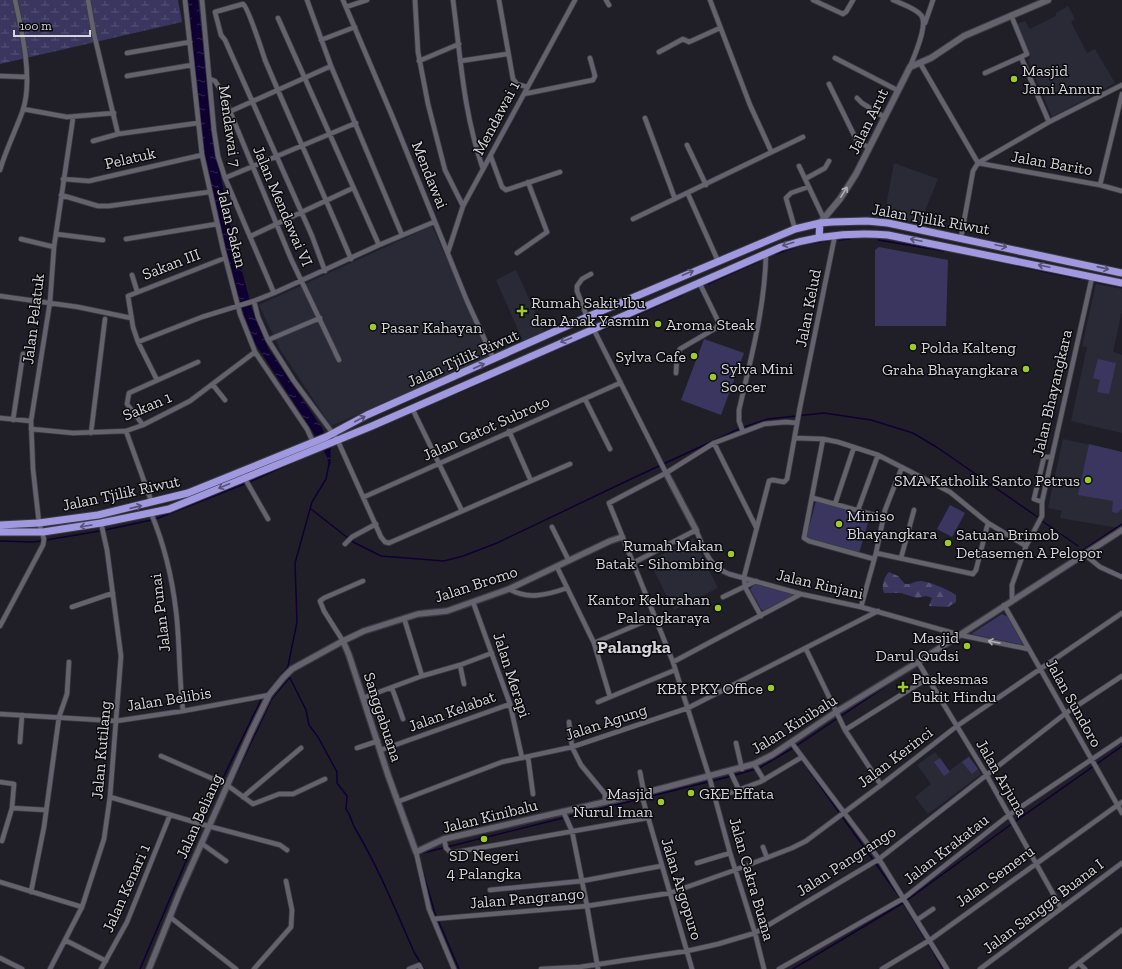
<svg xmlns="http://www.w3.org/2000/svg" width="1122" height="969" font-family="'Zilla Slab',serif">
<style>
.built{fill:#2a2a37}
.green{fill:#3a3660}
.forest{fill:url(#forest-firs)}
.wetland{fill:url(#wetland-marsh)}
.water{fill:url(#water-ripples)}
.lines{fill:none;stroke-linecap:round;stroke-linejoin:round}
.stream{stroke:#0e0031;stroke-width:1.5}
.minor-casing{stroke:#3b3a42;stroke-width:6}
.tertiary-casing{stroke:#3b3a42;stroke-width:8}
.secondary-casing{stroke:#3b3a42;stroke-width:8}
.trunk-casing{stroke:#3b3a42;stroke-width:9}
.minor{stroke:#63626d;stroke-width:4.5}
.tertiary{stroke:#63626d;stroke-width:5.5}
.secondary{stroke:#63626d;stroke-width:6}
.trunk{stroke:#a099e0;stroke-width:7}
.oneway{stroke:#aeadb5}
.oneway2{stroke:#555276}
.poi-dot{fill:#9fca2c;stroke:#0a0a0d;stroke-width:1.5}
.labels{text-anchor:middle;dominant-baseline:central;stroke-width:3;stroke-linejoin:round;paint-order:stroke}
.poi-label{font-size:16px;fill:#d6d6dc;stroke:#0a0a0d;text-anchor:start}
.street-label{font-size:16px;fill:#d6d6dc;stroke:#0a0a0d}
.quarter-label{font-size:18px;font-weight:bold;fill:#d6d6dc;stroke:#0a0a0d}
</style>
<defs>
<pattern id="forest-firs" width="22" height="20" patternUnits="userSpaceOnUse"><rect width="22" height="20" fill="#3a3660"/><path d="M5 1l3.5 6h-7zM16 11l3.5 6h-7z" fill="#565276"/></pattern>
<pattern id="wetland-marsh" width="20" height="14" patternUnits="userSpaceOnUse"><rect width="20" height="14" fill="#3a3660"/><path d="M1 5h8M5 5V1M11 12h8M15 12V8" fill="none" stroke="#565276"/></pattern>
<pattern id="water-ripples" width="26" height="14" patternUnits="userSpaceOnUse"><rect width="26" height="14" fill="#0e0031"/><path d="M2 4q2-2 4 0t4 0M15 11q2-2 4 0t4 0" fill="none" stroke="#30244e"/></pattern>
</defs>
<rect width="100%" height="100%" fill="#201f28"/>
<path class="built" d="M1068 6 1075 19 1071 22 1087 53 1095 49 1115 83 1052 117 1028 60 1030 58 1017 24 1025 21 1030 29 1056 16V13Z
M894 163 938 179 920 223 884 217Z
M432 226 490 357 331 426 280 349 259 305Z
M516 270 545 334 524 343 496 280Z
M1096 284 1122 289V310L1113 352 1122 355V433L1071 421 1087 347 1082 346Z
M1063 439 1122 452V525L1118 528 1060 518 1062 511 1048 508Z
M693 538 718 588 674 610 649 561Z
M935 752 949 771 969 756 981 774 928 814 915 797 931 784 917 765Z"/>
<path class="green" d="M879 247 948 260 946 326H875V250Z
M704 339 744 353 721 415 681 400Z
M1098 359 1116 363 1109 394 1097 392 1100 380 1093 378Z
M1089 444 1122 452V509L1117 513 1112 512 1113 501 1078 495Z
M816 501 870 516 859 553 806 538Z
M950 505 965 513 952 537 937 529Z
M755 584 792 594 793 595 792 597 765 612 761 609 750 589Z
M1002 614 1008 617 1023 645 971 634Z
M969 757 978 769 972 774 962 762Z
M940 758 950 772 944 776 934 762Z"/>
<path class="forest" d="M889 572 898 576 905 584C911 585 915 581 920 581 928 581 949 590 956 595V602L948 607 929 606 932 598 926 596 917 598 901 593H884C881 586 884 577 889 572Z"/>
<path class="wetland" d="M0 0H178L182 22 0 64Z"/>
<path class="water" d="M188 0H198L213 137 231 228 252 309 268 348 322 428 331 448C329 455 333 460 329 467L327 457 313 432 256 345 242 310 223 237 203 148Z"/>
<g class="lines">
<path class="stream" d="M839 240 850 239
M878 240 944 251
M958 253 1080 279
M776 254 801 245 831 240
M1096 282 1122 287
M708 284 759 261
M602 330 682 295
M457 393 592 334
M311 509 353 542 381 556 444 561 463 556 497 543 631 479 741 428 768 419 824 413 871 420 913 433 938 448 1039 518
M156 519 247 483 298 460
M1042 521 1078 546
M105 530 152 520
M46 540 100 531
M0 541 32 542 42 541
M1083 550 1122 524
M1092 553 1122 534
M1114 571 1122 574
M965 635 1083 559
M928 659 962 637
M287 671 297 622 295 563 312 502 326 479 329 464
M288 674 306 710 309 725 318 737 337 772V783L347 796 346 809C352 817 351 822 356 830 379 869 396 911 414 952L424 969
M265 694 288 667
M796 746 913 668
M796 752 901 899
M222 780 262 698
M231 785 272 698 290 677
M203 822 220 784
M419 854 732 776 759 768 793 748
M421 865 436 917
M904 904 926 940
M173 917 192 871
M438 920 459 969
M928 943 943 969
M140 969 201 826
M152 969 171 921
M793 969 903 903 1013 823 1122 746"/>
<defs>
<path id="minor" d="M88 0 94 34 118 134 198 123
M185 0 202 155 223 249 240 314 255 352 307 429 313 442
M202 0 214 130 218 156 225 178 274 293
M307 0 331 66 402 235
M343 0 393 118 467 301 494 360
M415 0 418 52 428 104 445 170 463 206
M453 0C461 60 463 111 483 169
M499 0 513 79 517 84 527 87
M606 0 609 5
M710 0 750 105 771 151
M813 0 843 14 846 12 853 0
M893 0C902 4 915 8 921 15 929 24 914 56 910 67
M346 7 367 0
M1011 15 1027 54 1021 57 1049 122
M278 18 379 245
M925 23 933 0
M321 40 355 27
M659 52 683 39 689 42 720 28
M127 53 190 42
M835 58 897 90
M419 61 459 44
M460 61 507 54
M920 63 978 163
M985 73 1021 57
M0 76 27 77
M127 76 192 65
M210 79 215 81 222 92 291 259 339 360
M829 84 856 139 869 148
M524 94 593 80 595 76 590 58
M857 98 862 103 884 117
M23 109 67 117 114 113
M229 112 331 66
M645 118 675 199
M93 141 118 134
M687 145 706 185
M491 157 502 187 506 190 560 172
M978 163 1100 185 1122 191
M799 166 824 219
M0 170C6 149 16 130 23 110 33 79 22 31 15 0
M225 178 356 123
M63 179 89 181 202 155
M805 179 825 168 829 161
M1100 185 1122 94
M688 194 718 261
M61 195 98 206H109L209 192
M633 219 803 137
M795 229 786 198 791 193 808 187
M56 234 103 240
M251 236 353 188
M961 238 973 171 978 163 1049 122 1122 85
M21 239 54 247
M126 239 217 224
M448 252 463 206 575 0
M517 253 547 232 528 182
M225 258 128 296 133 327 138 342 202 317 254 301 274 293 379 245 434 222
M325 271 312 236 225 40 221 35 215 12 243 4C248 7 262 51 265 60 293 126 323 192 351 259
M132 275 137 291
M0 296 78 307 131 318
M254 301 258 317 268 340 294 381 337 439 381 537 385 542 389 543 531 481 509 431
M587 317 577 291V286L582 279 591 274
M593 328 666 473
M268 340 320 318
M138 342 157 380
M676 373 677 354 680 349 716 328 719 323 699 282
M213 385 225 400
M585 399 610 449
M412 408 462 511
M0 418 31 421
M13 420 23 354
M143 425 127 404 129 393 198 362
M31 429 73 433 126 431 143 425 190 401 255 352
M126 431 152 503
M743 432 739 421V410C751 358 765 307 766 253
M91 433 105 319
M795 438 823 439 838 442 878 455 950 492 988 523 1026 546
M823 439 804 538 809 541 874 559
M714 443 756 527
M244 477 268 519
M531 481 570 464
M364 497 620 383
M813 498 885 518
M1042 502 1034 499 1044 457H1051
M835 504 854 447
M858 510 878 455
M151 513C164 544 172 577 176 611 180 644 179 678 183 711
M552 527 569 561
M345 544 352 537 376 524
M876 553 973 574 976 570 988 523
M1084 554 1100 567 1122 577
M901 558 914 510
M633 563 696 530C705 550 708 566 729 574L801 594 861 607 960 635 1028 649
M557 567 594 643 610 697
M509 589C528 600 547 595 567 588
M723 597 756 581
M1012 600V585L1026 546 1042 516V502L1047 479 1092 277
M473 602 510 704 522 758
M1004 605 1122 813
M72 607 113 593
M861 607 876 553 885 510 902 467
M761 616 745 587 744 577 769 481 773 480 784 482 787 479 800 407 835 235
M404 618 422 676
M0 626 43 545 44 539 39 523 33 469 31 421 50 302 54 247 73 118
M343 641 324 611 320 601 324 598 363 581
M594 643 655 617
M806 649 845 730 881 785
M673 662 801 594
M918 662 986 774 1061 908
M460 665 464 684
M392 688 403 719
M363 698 422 676 460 665 492 653
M598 702 675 670
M0 714 116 721 183 711 269 695
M569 722 572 747 581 765 605 794V801
M845 730 928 678
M20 742 22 715
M791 742 879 859 947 969
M736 743 742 769
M357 748 378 741
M381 750 510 704
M161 756 227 785 253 804 279 794H293L325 779
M528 757 533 794
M754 764 764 780
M730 771 739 790
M640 772 644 793
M0 782 14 784 12 808
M641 793 692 969
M110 797 208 826 280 845 287 850
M243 797 301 748
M716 798 760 782 802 757
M397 802 502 762 572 747 688 708 878 611
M563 811 572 831 587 906 598 969
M444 839 446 848 451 853 647 818
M2 841 12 808 46 810
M201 843 226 861
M763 847 767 858
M416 852 429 909 454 969
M697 863 730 853
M0 882 82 907
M490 890 582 881 661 866
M31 892 44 827 59 717 67 694 69 662
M170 917 236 969
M433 919 587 906 670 893 735 870 792 848 806 841 881 785 957 726 1122 613
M917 920 933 909
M65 940 106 961
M0 958 22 969
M1079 963 1085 969
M50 969 82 907 104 839 110 797 121 656 107 550 101 523
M101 969 127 922 170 815
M254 969 291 927 292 910 286 881
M409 969 419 965 421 969
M541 969 580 967 687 951 718 944 755 933 879 859 1066 713 1122 676
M764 969 755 933 730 853 709 776 673 662 609 503 666 473 714 443 764 424 786 422 797 423
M779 969 904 898 1009 815 1122 739
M882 969 930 940 1122 802
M980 969 1122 863
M1071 969 1122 930"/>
<path id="tertiary" d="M666 473 696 530
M343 641 349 655 388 775 416 852 444 839 644 793 754 764 772 755 836 712 918 662 1122 530
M149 969 179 894 251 732 269 695 283 678 292 669 343 641 364 631 418 614 447 611 509 589 610 541 622 537"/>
<path id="secondary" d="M820 223 840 199 856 174 910 67 931 58 964 36 1048 0"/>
<path id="trunk" d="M819 237 820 223
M0 525 39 523 98 515 188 493 326 437 367 415 587 317 795 229 820 223 832 222 867 221 888 223 1122 273
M0 532H43L101 523 169 509 372 426 781 247C815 236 851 232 888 235L1122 283"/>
</defs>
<use href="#minor" class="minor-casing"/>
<use href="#tertiary" class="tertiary-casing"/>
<use href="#secondary" class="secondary-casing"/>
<use href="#trunk" class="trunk-casing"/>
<use href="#minor" class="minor"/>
<use href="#tertiary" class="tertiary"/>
<use href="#secondary" class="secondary"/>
<use href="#trunk" class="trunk"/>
</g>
<defs><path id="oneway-shaft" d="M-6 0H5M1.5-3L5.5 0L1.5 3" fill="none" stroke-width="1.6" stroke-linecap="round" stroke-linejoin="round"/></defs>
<g class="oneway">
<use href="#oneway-shaft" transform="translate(844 192) rotate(-58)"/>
<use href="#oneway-shaft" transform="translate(994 642) rotate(-169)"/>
</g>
<g class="oneway2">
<use href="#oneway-shaft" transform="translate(916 240) rotate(-168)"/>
<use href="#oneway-shaft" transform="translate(788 244) rotate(163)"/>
<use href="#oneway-shaft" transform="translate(1001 246) rotate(12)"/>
<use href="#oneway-shaft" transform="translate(1044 266) rotate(-168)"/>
<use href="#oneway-shaft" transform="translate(1103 268) rotate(13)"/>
<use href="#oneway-shaft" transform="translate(688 273) rotate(-23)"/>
<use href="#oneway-shaft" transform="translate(566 340) rotate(158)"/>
<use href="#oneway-shaft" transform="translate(479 366) rotate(-24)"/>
<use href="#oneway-shaft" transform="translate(360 419) rotate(-28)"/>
<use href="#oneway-shaft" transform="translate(224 486) rotate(157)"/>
<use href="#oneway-shaft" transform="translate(136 507) rotate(-13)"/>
<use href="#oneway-shaft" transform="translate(86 526) rotate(171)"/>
</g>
<g class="poi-dot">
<circle cx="1014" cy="79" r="4"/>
<path d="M520 305h4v4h4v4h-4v4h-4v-4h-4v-4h4z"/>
<circle cx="658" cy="324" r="4"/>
<circle cx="373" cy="327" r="4"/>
<circle cx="913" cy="347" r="4"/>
<circle cx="694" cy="356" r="4"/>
<circle cx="1026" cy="369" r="4"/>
<circle cx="713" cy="377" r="4"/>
<circle cx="1088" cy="480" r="4"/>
<circle cx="839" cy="524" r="4"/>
<circle cx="948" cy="543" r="4"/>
<circle cx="731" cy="554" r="4"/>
<circle cx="718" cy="608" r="4"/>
<circle cx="967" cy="646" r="4"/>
<path d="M901 681h4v4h4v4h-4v4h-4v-4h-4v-4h4z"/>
<circle cx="771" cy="688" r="4"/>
<circle cx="691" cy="793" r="4"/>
<circle cx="661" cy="802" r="4"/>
<circle cx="484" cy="839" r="4"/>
</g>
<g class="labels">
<g class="poi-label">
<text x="1022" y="70">Masjid<tspan x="1022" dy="18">Jami Annur</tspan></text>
<text x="531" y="302">Rumah Sakit Ibu<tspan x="531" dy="18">dan Anak Yasmin</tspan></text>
<text x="666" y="324">Aroma Steak</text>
<text x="381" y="327">Pasar Kahayan</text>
<text x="921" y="347">Polda Kalteng</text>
<text x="686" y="356" text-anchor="end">Sylva Cafe</text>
<text x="721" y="368">Sylva Mini<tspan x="721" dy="18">Soccer</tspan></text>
<text x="1018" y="369" text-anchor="end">Graha Bhayangkara</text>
<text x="1080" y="480" text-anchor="end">SMA Katholik Santo Petrus</text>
<text x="847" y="515">Miniso<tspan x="847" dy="18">Bhayangkara</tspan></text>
<text x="956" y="534">Satuan Brimob<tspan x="956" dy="18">Detasemen A Pelopor</tspan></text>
<text x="723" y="545" text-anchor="end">Rumah Makan<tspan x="723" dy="18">Batak - Sihombing</tspan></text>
<text x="710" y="599" text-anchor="end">Kantor Kelurahan<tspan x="710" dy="18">Palangkaraya</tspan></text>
<text x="959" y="637" text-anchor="end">Masjid<tspan x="959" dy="18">Darul Qudsi</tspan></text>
<text x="912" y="678">Puskesmas<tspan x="912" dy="18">Bukit Hindu</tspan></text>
<text x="763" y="688" text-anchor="end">KBK PKY Office</text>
<text x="653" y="793" text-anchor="end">Masjid<tspan x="653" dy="18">Nurul Iman</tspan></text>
<text x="699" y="793">GKE Effata</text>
<text x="484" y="855" text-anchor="middle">SD Negeri<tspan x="484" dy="18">4 Palangka</tspan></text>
</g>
<g class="street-label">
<text transform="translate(496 118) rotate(-62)">Mendawai 1</text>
<text transform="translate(868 121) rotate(-64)">Jalan Arut</text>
<text transform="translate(230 126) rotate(82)">Mendawai 7</text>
<text transform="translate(130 158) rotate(-13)">Pelatuk</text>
<text transform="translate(1052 163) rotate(10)">Jalan Barito</text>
<text transform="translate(430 175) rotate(68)">Mendawai</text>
<text transform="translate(283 206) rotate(67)">Jalan Mendawai VI</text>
<text transform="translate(931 219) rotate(10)">Jalan Tjilik Riwut</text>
<text transform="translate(232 228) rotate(76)">Jalan Sakan</text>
<text transform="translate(171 264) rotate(-21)">Sakan III</text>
<text transform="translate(808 308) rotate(-79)">Jalan Kelud</text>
<text transform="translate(33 319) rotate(-83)">Jalan Pelatuk</text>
<text transform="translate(463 358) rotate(-24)">Jalan Tjilik Riwut</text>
<text transform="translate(1052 393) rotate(-77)">Jalan Bhayangkara</text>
<text transform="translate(147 406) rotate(-23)">Sakan 1</text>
<text transform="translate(486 428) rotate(-24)">Jalan Gatot Subroto</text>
<text transform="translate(121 493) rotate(-12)">Jalan Tjilik Riwut</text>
<text transform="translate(476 584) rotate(-18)">Jalan Bromo</text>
<text transform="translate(820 584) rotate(13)">Jalan Rinjani</text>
<text transform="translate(160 613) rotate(-97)">Jalan Punai</text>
<text transform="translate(512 675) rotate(72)">Jalan Merapi</text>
<text transform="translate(169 699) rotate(-9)">Jalan Belibis</text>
<text transform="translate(1074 703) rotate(61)">Jalan Sundoro</text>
<text transform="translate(452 711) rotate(-20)">Jalan Kelabat</text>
<text transform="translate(383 717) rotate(72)">Sanggabuana</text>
<text transform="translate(606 722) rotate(-18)">Jalan Agung</text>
<text transform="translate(794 724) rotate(-32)">Jalan Kinibalu</text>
<text transform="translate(101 750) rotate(-85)">Jalan Kutilang</text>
<text transform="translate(895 757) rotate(-37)">Jalan Kerinci</text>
<text transform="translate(1002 778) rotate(60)">Jalan Arjuna</text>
<text transform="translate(199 816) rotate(-66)">Jalan Beliang</text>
<text transform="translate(490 816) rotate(-14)">Jalan Kinibalu</text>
<text transform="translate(946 849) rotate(-38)">Jalan Krakatau</text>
<text transform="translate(846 861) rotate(-33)">Jalan Pangrango</text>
<text transform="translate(995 876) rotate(-36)">Jalan Semeru</text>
<text transform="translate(752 879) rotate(74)">Jalan Cakra Buana</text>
<text transform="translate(126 888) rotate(-66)">Jalan Kenari 1</text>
<text transform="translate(682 889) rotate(73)">Jalan Argopuro</text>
<text transform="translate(527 898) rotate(-5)">Jalan Pangrango</text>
<text transform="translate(1043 906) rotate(-37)">Jalan Sangga Buana I</text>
</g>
<g class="quarter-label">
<text x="634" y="647">Palangka</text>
</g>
</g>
<path d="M14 30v6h76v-6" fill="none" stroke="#d6d6dc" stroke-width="2"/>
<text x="20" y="30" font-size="12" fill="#d6d6dc" stroke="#0a0a0d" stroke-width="3" paint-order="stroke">100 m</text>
</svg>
